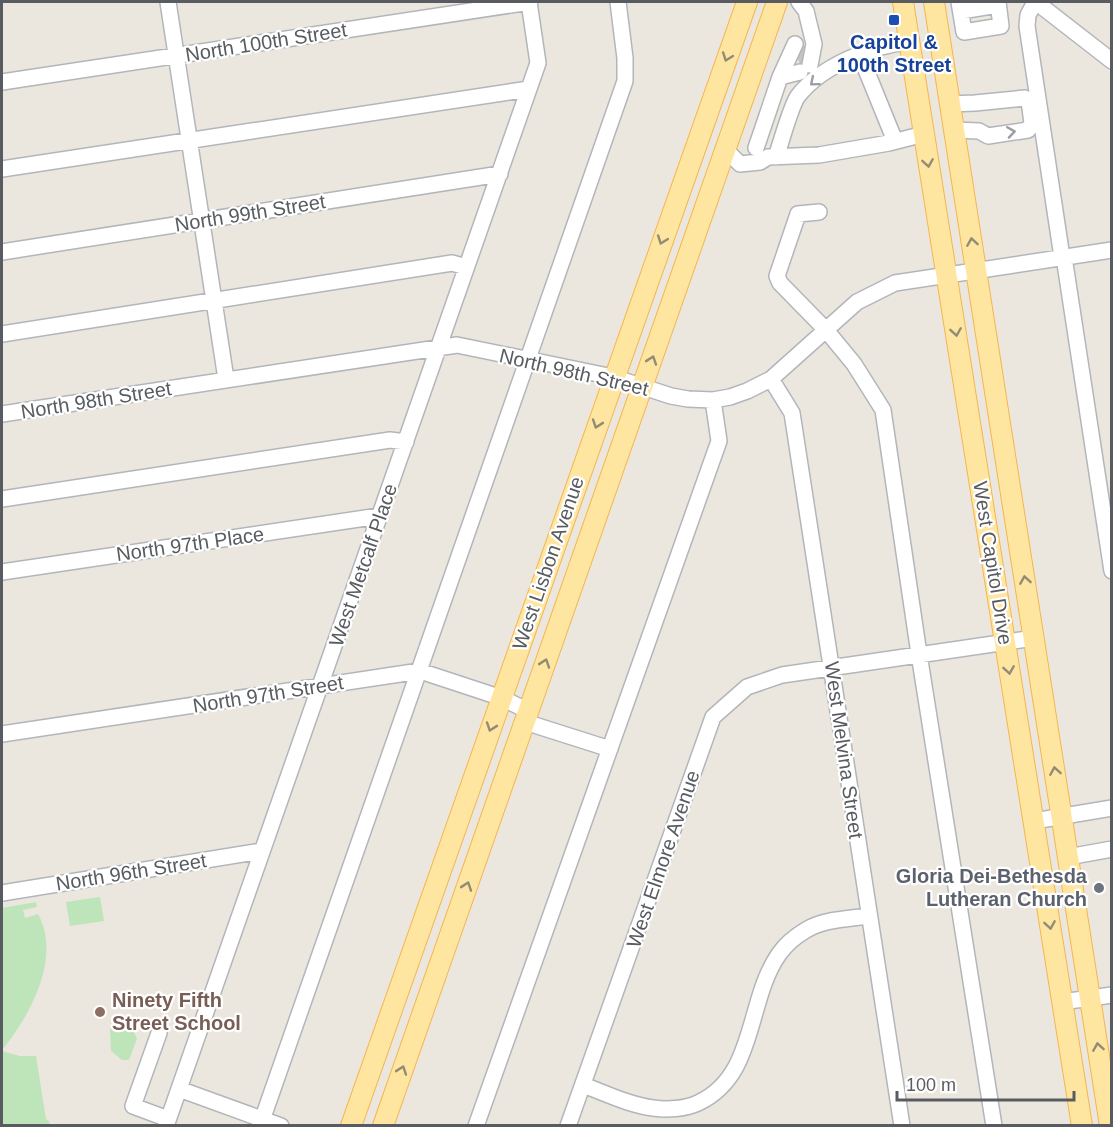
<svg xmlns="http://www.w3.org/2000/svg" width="1113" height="1127" font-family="Arial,sans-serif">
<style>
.green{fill:#bee5b9}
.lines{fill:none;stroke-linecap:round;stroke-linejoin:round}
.minor-tunnel{stroke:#c7c4be;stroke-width:15;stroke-dasharray:15 8;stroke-linecap:butt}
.minor-casing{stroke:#b2b6ba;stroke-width:18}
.major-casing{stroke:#f5b54e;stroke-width:22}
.minor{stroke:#fff;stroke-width:15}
.major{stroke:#ffe6a0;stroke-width:20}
.oneway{stroke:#928c76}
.oneway2{stroke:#9b9da0}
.transit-dot{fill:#1a4fb4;stroke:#fff;stroke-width:2}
.worship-dot{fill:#6b7280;stroke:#fff;stroke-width:2}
.education-dot{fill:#8d6e63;stroke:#fff;stroke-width:2}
.labels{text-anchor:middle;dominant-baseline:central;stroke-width:4.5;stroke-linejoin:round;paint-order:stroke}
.street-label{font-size:20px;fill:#585c60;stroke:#fff}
.transit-label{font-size:20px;font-weight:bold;fill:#164399;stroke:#fff}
.worship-label{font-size:20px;font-weight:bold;fill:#5b616d;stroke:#fff;text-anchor:end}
.education-label{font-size:20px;font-weight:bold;fill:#785e54;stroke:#fff;text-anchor:start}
</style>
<rect width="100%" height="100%" fill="#ece7de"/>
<path class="green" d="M100 897 104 921 70 926 66 902Z
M36 902 37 907 23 910 25 918 38 914C62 958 30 1016 2 1050V908Z
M123 1020 130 1022 137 1039 129 1060H122L111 1051 110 1029 114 1022Z
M2 1051 20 1056H36L46 1119 49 1121 50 1125H2Z"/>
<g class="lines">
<path class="minor-tunnel" d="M797 58 808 52"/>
<defs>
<path id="minor" d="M168 2 226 379
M799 2 806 11 814 44 810 65
M959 2 964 32 1001 26 998 2
M1035 2 1028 15 1027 26 1062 257
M1036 2 1112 61
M961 11 998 5
M860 55 895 141
M780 77 800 72
M2 82 530 2
M950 104 975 103 1025 98 1029 101 1032 123 1028 130 988 136 979 131 954 130
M756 148 780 77 795 44
M723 152 729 153 740 164 760 162 768 157 819 155 889 143 924 134
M776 157C781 143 791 105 798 96 821 66 873 45 909 42
M2 169 529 89
M819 212 798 214 777 276 780 283 826 330 854 364 883 410 919 654 994 1126
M2 252 500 174
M1064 257 1112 571
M2 334 452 263 466 267
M771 379 792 413 902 1126
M2 414 457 345 613 377 671 396 688 399 713 400 730 397 747 391 771 379 857 302 895 283 1112 250
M2 499 390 440 406 442
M2 572 379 516
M525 722 610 749
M2 734 420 671 502 698 528 711
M1034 821 1112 808
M1068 857 1112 849
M2 893 261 851
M1062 1002 1112 995
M159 1033 133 1106 168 1119
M583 1085C605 1093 629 1105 653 1108 667 1110 685 1109 698 1103 757 1076 746 1001 779 954 786 944 796 936 806 930 824 919 848 919 868 916
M179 1089 281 1126
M166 1126 538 63 529 2
M260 1126 625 81V58L618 2
M476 1126 719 441 713 400
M568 1126 713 717 747 687 782 675 1034 638"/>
<path id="major" d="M903 2 1082 1126
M934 2 1110 1126
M351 1126 747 2
M383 1126 777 2"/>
</defs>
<use href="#minor" class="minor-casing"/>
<use href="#major" class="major-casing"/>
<use href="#minor" class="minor"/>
<use href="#major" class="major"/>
</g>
<defs><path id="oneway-chevron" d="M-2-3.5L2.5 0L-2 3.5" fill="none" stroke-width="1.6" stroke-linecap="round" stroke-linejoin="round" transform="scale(1.5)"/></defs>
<g class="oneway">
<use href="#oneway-chevron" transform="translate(727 57) rotate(110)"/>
<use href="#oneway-chevron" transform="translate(928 163) rotate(81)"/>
<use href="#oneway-chevron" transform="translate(662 240) rotate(110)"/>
<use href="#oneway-chevron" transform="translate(972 242) rotate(-99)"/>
<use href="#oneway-chevron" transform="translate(956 332) rotate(81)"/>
<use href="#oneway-chevron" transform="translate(652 360) rotate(-71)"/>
<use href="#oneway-chevron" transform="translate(597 424) rotate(109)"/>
<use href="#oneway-chevron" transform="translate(1025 580) rotate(-99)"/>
<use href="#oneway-chevron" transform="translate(545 663) rotate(-71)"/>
<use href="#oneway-chevron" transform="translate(1009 670) rotate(81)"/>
<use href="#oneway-chevron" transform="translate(491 727) rotate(109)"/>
<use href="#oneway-chevron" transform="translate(1055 771) rotate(-99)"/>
<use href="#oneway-chevron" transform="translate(467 886) rotate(-71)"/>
<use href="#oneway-chevron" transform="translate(1050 925) rotate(81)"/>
<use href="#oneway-chevron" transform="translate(1098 1047) rotate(-99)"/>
<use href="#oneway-chevron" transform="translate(402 1070) rotate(-71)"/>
</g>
<g class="oneway2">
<use href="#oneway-chevron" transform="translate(814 82) rotate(140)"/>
<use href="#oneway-chevron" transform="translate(1011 132) rotate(-9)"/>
</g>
<rect class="transit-dot" x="888" y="14" width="12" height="12" rx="3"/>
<circle class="worship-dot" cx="1099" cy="888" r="6"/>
<circle class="education-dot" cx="100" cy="1012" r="6"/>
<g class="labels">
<g class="street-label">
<text transform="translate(266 42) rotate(-9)">North 100th Street</text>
<text transform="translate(250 213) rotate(-9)">North 99th Street</text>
<text transform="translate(574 372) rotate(13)">North 98th Street</text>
<text transform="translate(96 400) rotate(-9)">North 98th Street</text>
<text transform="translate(190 544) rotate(-8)">North 97th Place</text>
<text transform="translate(548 563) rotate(-71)">West Lisbon Avenue</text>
<text transform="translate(993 563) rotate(81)">West Capitol Drive</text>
<text transform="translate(363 565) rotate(-71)">West Metcalf Place</text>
<text transform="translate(268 694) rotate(-9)">North 97th Street</text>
<text transform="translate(844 750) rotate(82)">West Melvina Street</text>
<text transform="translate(663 859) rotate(-71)">West Elmore Avenue</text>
<text transform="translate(131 872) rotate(-9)">North 96th Street</text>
</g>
<g class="transit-label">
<text x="894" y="42">Capitol &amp;<tspan x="894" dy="23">100th Street</tspan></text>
</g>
<g class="worship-label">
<text x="1087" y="876">Gloria Dei-Bethesda<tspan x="1087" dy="23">Lutheran Church</tspan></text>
</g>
<g class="education-label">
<text x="112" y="1000">Ninety Fifth<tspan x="112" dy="23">Street School</tspan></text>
</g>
</g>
<rect width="1113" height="1127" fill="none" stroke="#585c60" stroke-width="6"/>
<path d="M897 1091v9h177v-9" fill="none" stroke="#585c60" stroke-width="3"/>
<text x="906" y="1091" font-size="18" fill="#585c60" stroke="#ffffff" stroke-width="4.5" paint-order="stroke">100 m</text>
</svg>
